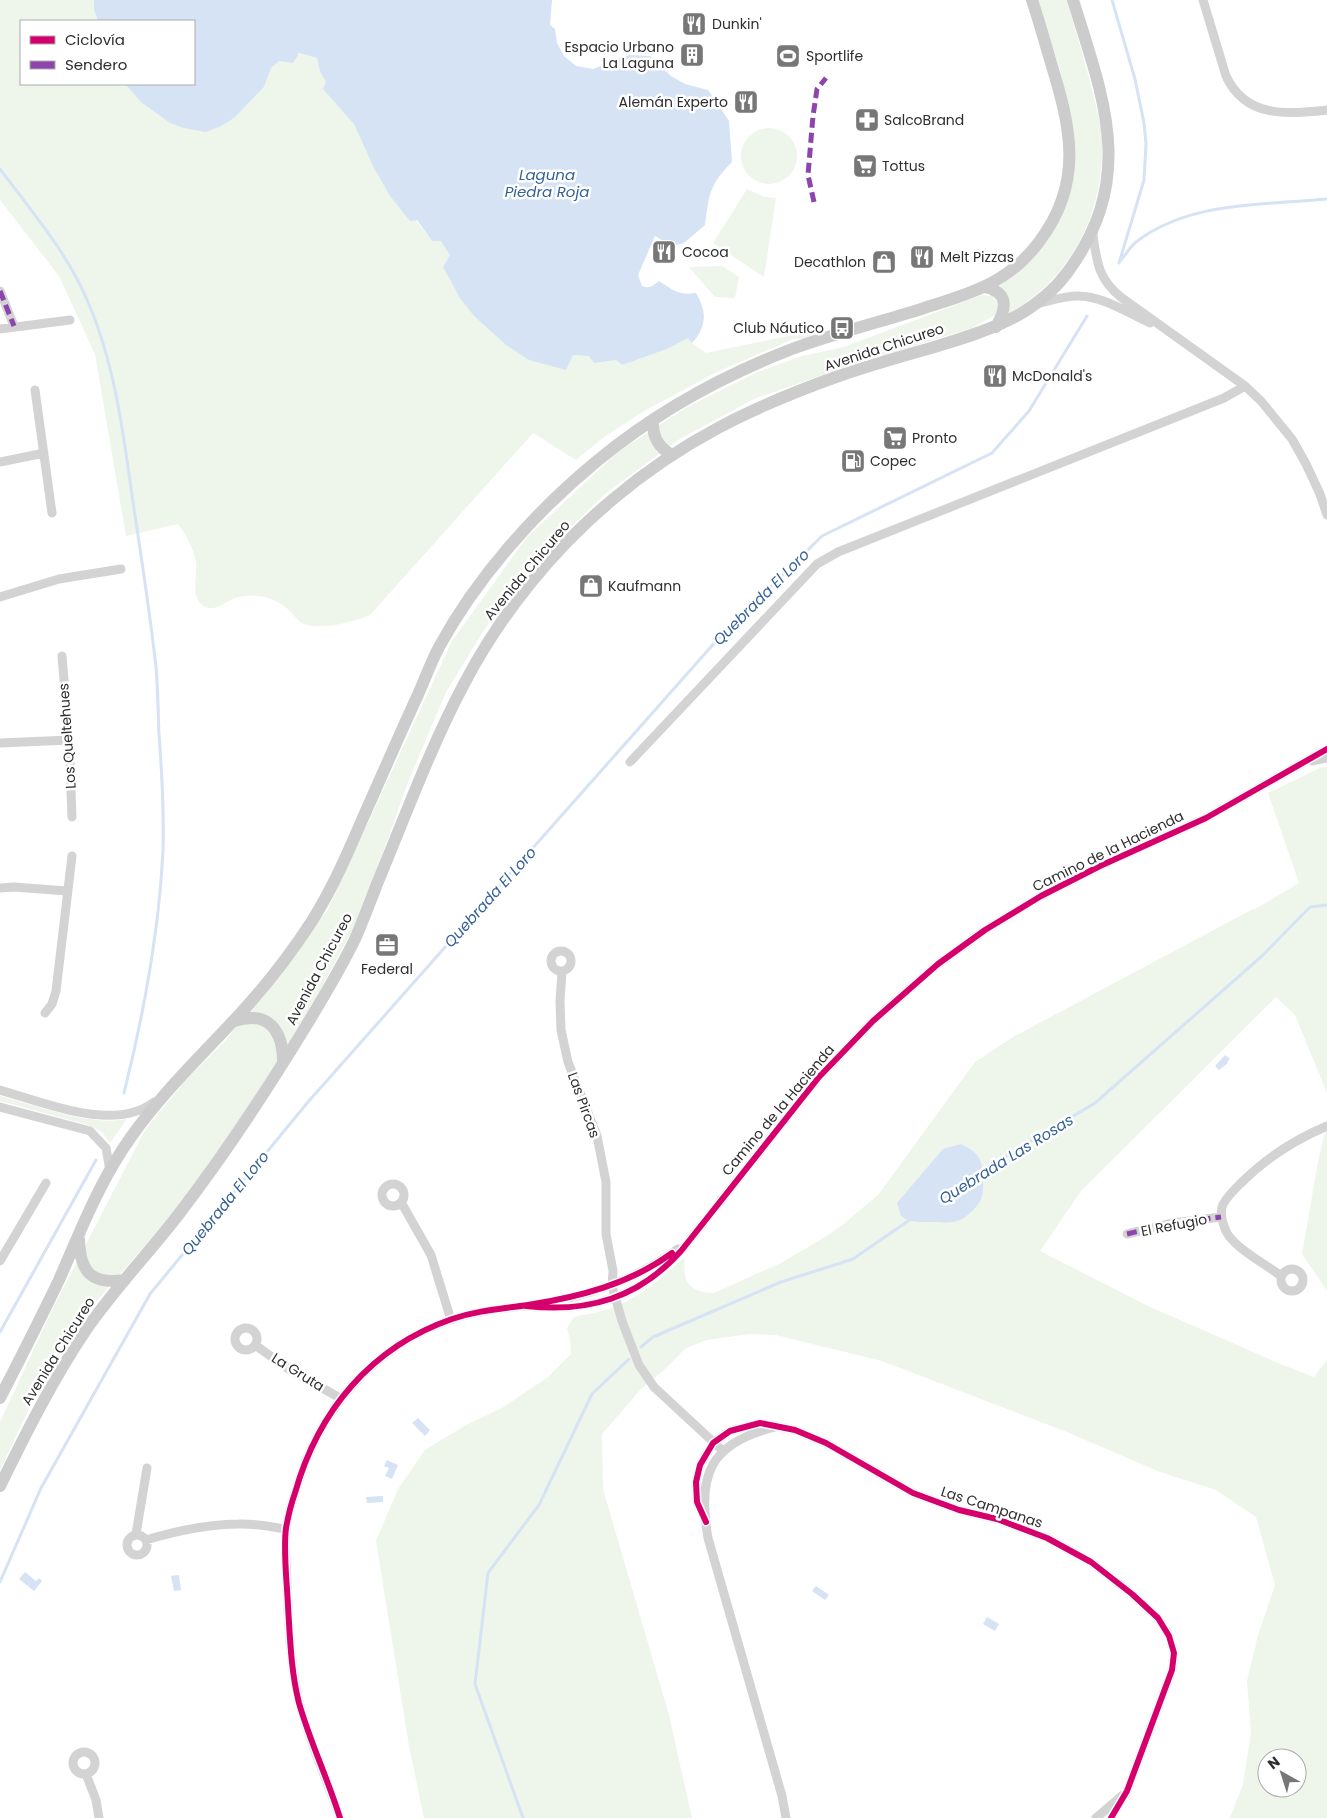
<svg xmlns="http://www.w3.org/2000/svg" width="1327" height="1818" font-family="Poppins,sans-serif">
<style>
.green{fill:#eef5ea;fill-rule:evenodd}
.water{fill:#d5e3f4}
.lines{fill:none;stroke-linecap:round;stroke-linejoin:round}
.stream{stroke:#d5e3f4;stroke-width:3}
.minor{stroke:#d3d3d3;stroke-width:9}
.secondary{stroke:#ccc;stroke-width:12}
.quiet{stroke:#8e44ad;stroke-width:5;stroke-dasharray:10 5;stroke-linecap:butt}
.cycleway-casing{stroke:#fff;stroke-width:9}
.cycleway{stroke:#d6006c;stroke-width:6}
.labels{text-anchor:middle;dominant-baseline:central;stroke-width:5;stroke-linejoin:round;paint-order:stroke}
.poi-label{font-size:14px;fill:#2e2e2e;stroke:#fff;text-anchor:start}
.street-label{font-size:14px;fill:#2e2e2e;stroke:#fff}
.water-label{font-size:15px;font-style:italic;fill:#346198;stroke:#fff}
</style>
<rect width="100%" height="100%" fill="#fff"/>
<path class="green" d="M0 0H94V10L98 21H21V84H125L141 102 221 126 234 117 264 87 271 68 279 61 299 53 317 58 320 72 354 124 373 165 432 241 441 240 450 255 443 267 474 316 506 345 529 360 573 355 590 356 594 363 616 359 622 365 667 349 688 337 692 343 706 353 812 331 814 339H793L719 371 646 410 604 437 576 460 533 433 370 615C354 622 314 633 299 621 295 618 293 613 289 610 280 602 269 597 258 596 250 595 242 596 235 598 223 603 213 615 200 603 191 593 198 575 196 562 193 548 187 536 178 524L126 536 95 354 59 276 0 200Z
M1037 0H1067C1076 34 1087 68 1095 102 1097 112 1101 122 1102 132 1106 208 1075 276 1008 314L1000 286 1012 277 1069 196 1075 165 1073 126 1060 70Z
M741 156a28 28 0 1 1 56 0a28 28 0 1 1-56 0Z
M747 189 765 197 776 198 764 277 713 243Z
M722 266 739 277 735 298 715 297 689 267Z
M982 295 992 296 996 301 998 307 995 315 972 328 840 369 754 399 678 440 605 494 539 558 484 630 446 692 408 782 361 914 312 1005 250 1105 180 1205 95 1303 36 1394 0 1470V1422L52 1310 145 1130 185 1081 225 1041 327 911 452 641 527 537 619 451 689 406 758 372 802 356 844 347Z
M1322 767H1327V1093L1295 1015 1276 997 1081 1191 1040 1251 1148 1306 1278 1363 1314 1377 1327 1360V1818H1230L1243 1784 1251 1733 1247 1681 1258 1635 1275 1585 1256 1517 1216 1490 1160 1472 1067 1432 882 1361 776 1335 749 1334 707 1340 686 1348 665 1369 641 1389 602 1434 603 1489 669 1715 692 1818H424L409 1746 376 1541 398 1489 425 1450 464 1426 502 1408 548 1377 571 1354 570 1339 567 1328 574 1317C586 1314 597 1313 608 1309 635 1302 663 1276 684 1258 685 1263 684 1270 685 1275 687 1289 702 1293 714 1293L781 1263 825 1237 841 1226 878 1195 975 1062 1013 1037 1253 909H1255L1299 883 1268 793ZM1267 1758H1297V1788H1267Z
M0 1096C35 1105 92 1127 127 1119L110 1143 103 1133 88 1125 0 1101Z
M1327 1126V1291L1302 1254 1319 1156Z"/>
<path class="water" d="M94 0H552L550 25 555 29 557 43 564 56 576 66 593 69 607 64 614 59 630 55 650 56 671 76 685 84 708 90 729 121 732 162C709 185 709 195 705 225L684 243 672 246 655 236 638 275 642 286C649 289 653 286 659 281 673 290 679 296 696 293 707 311 707 327 692 343L688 338 667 349 622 365 616 360 594 363 589 356 573 355 566 370 529 360 506 345 474 316 460 298 443 267 450 255 441 241H432L417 220 410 221 390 196 373 166 354 124 323 89 326 82 320 72 317 58 299 53 293 63 279 61 271 68 264 87 234 118 221 126 206 132 184 128 170 123 141 102 125 84H194V21H98L94 10Z
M1225 1055 1230 1059 1227 1062 1228 1063 1219 1070 1215 1066Z
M961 1144C967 1147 975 1151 979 1158 984 1166 984 1186 982 1196 980 1205 969 1215 962 1219 953 1224 940 1222 931 1222 919 1222 910 1223 901 1216L897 1203 943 1149Z
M418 1418 430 1430 425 1436 412 1423Z
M387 1460 398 1465 392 1479 385 1476 389 1468 384 1466Z
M383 1496V1502L367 1503 366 1497Z
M25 1572 36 1581 39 1578 42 1581 34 1591 19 1579Z
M179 1575 181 1590 174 1591 171 1576Z
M816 1586 829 1595 825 1600 812 1591Z
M987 1617 999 1624 995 1631 983 1624Z"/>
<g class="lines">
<path class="stream" d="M1112 0 1135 79 1144 123 1146 144 1144 180 1119 263
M0 169C32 212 67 252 88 302 116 367 124 439 134 509 142 561 150 614 156 667 158 689 158 712 159 734 162 773 164 811 163 850 159 932 144 1013 124 1093
M1121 260C1126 254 1130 247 1136 242 1189 201 1264 205 1327 199
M980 1172 1095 1103 1262 956 1310 907 1327 905
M0 1332 96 1160
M641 1347 653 1337 781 1282 853 1259 911 1219
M0 1582 41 1488 150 1294 308 1102 717 640 822 536 992 453 1029 411 1087 316
M523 1818 475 1684 488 1573 539 1505 592 1394 629 1359"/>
<path class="minor" d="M1203 0 1226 76C1246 119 1288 114 1327 110
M1092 229C1097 259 1096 278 1122 298L1245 386 1261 401 1292 439 1306 464 1320 494 1327 515
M0 291 14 326
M1040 303C1052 300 1065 296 1078 296 1103 296 1128 313 1150 323
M0 329 70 320
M35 390 52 513
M0 462 44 453
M0 597 59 579 121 569
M62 656 69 740 72 817
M0 743 69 740
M1312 761 1327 758
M630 762 817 564 838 552 1224 398 1245 386
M0 888 14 887 67 891
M551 961a10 10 0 1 1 20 0a10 10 0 1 1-20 0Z
M562 971 560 1001 561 1030 568 1062 597 1136 606 1182V1234L613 1271 612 1286 622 1321 639 1365 654 1387 723 1451
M45 1013 52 1004 56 991 72 856
M0 1090C43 1102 114 1133 154 1102
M0 1107 90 1131 106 1148 110 1171
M382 1195a11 11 0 1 1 22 0a11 11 0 1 1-22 0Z
M401 1202 431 1255 451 1320
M1127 1234 1173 1223 1221 1217
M0 1261 46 1183
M1281 1280a11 11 0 1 1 22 0a11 11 0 1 1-22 0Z
M1281 1276C1267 1265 1235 1248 1227 1233 1223 1225 1220 1216 1222 1207 1225 1198 1234 1190 1241 1183 1266 1158 1294 1140 1327 1126
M526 1306C588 1313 639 1298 681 1251L819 1077 873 1021 938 964 985 930 1041 896 1100 866 1206 818 1327 749
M235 1339a11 11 0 1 1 22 0a11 11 0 1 1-22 0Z
M255 1345 290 1370 340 1398
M775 1427C710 1443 697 1474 708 1538L782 1796 786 1818
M706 1522 697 1502 696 1482 700 1465 713 1443 730 1431 760 1423 795 1430 826 1443 913 1493 959 1510 997 1519 1047 1538 1091 1562 1132 1594 1158 1618 1169 1636 1174 1653 1172 1670 1127 1791 1111 1818
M136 1534 147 1468
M127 1545a10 10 0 1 1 20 0a10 10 0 1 1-20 0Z
M146 1540C176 1531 207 1524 239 1524 254 1523 271 1527 286 1529
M73 1763a11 11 0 1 1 22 0a11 11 0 1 1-22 0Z
M86 1774 96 1800 99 1818
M340 1818C327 1779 309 1742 299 1702 290 1664 289 1625 287 1587 287 1569 284 1549 286 1530 287 1517 292 1502 296 1490 318 1411 374 1345 453 1319 477 1311 501 1308 526 1306 580 1299 634 1281 678 1249
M1096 1818 1123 1795"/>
<path class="secondary" d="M985 287C1010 293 1006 309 996 327
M653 420C652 436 658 447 672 455
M234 1021C268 1010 283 1030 283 1062
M79 1239C80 1272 91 1285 125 1280
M0 1398C20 1359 40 1320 59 1280 80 1232 100 1180 131 1137 162 1093 200 1057 237 1017 265 987 290 955 312 921 334 886 350 848 366 811 383 773 399 736 416 699 424 682 430 664 439 647 478 576 535 512 597 461 655 413 722 376 792 349 833 334 876 323 918 310 967 294 1006 286 1039 242 1084 183 1071 128 1051 63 1045 42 1039 21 1032 0
M0 1486C26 1433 53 1379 86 1330 114 1289 149 1253 179 1214 225 1154 267 1090 306 1026 323 998 341 968 355 939 363 921 370 902 377 884 405 817 430 748 464 684 500 615 552 550 612 500 680 442 752 407 836 377 867 366 899 357 931 348 983 332 1032 319 1067 273 1137 178 1104 100 1073 0"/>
<path class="quiet" d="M814 202 808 175 813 116 817 89 826 78
M0 291 14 326
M1127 1234 1173 1223 1221 1217"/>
<defs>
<path id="cycleway" d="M526 1306C588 1313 639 1298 681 1251L819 1077 873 1021 938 964 985 930 1041 896 1100 866 1206 818 1327 749
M706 1522 697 1502 696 1482 700 1465 713 1443 730 1431 760 1423 795 1430 826 1443 913 1493 959 1510 997 1519 1047 1538 1091 1562 1132 1594 1158 1618 1169 1636 1174 1653 1172 1670 1127 1791 1111 1818
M340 1818C328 1779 310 1742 299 1703 291 1672 290 1638 288 1606 287 1582 283 1551 286 1528 288 1517 291 1504 295 1493 318 1411 371 1347 452 1319 479 1310 501 1309 528 1305 579 1297 630 1284 672 1253"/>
</defs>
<use href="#cycleway" class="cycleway-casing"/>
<use href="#cycleway" class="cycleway"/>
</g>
<defs>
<symbol id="restaurant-square" viewBox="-11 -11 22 22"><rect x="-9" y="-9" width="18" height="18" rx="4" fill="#777" stroke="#fff"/><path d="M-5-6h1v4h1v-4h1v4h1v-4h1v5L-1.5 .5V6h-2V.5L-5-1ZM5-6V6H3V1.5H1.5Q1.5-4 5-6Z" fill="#fff"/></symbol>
<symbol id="building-square" viewBox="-11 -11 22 22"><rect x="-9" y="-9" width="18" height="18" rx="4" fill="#777" stroke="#fff"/><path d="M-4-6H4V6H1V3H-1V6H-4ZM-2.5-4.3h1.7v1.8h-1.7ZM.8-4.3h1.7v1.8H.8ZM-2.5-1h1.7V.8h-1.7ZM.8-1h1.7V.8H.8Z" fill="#fff"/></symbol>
<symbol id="stadium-square" viewBox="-11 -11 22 22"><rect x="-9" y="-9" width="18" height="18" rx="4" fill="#777" stroke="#fff"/><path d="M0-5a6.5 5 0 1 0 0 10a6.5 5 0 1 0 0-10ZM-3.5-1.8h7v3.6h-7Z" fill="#fff"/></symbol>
<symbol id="pharmacy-square" viewBox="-11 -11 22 22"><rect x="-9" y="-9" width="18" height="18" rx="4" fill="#777" stroke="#fff"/><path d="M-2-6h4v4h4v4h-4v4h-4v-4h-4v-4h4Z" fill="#fff"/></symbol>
<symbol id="supermarket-square" viewBox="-11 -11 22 22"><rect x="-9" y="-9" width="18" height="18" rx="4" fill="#777" stroke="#fff"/><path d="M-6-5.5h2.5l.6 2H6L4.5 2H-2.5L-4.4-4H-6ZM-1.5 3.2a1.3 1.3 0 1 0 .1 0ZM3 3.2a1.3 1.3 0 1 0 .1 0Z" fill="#fff"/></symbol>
<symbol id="shop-square" viewBox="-11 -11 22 22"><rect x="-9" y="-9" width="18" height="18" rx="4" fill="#777" stroke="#fff"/><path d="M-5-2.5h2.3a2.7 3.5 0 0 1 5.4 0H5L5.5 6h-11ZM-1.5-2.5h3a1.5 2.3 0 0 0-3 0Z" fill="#fff"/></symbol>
<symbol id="bus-square" viewBox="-11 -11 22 22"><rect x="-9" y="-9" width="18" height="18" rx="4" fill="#777" stroke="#fff"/><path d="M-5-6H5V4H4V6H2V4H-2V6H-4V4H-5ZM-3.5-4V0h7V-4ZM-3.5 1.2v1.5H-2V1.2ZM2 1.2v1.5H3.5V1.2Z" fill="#fff"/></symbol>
<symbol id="fuel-square" viewBox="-11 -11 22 22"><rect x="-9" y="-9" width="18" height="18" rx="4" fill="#777" stroke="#fff"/><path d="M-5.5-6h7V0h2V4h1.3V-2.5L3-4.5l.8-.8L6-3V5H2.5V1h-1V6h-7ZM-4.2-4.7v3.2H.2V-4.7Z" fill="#fff"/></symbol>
<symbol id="office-square" viewBox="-11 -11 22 22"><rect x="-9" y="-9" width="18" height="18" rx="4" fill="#777" stroke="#fff"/><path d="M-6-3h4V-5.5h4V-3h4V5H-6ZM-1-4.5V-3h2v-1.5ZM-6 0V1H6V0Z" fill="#fff"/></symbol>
</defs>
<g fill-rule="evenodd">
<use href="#restaurant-square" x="680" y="10" width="28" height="28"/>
<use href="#building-square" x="678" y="41" width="28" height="28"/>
<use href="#stadium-square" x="774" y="42" width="28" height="28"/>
<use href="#restaurant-square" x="732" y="88" width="28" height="28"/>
<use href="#pharmacy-square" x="853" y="106" width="28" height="28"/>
<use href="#supermarket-square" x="851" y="152" width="28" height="28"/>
<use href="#restaurant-square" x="650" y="238" width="28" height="28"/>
<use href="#restaurant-square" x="908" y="243" width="28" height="28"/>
<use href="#shop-square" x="870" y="248" width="28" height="28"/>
<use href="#bus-square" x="828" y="314" width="28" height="28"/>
<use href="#restaurant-square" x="981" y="362" width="28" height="28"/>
<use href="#supermarket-square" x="881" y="424" width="28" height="28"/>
<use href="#fuel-square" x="839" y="447" width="28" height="28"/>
<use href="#shop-square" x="577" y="572" width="28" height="28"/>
<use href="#office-square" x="373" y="931" width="28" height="28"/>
</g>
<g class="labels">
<g class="poi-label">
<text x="712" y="24">Dunkin'</text>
<text x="674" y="47" text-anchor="end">Espacio Urbano<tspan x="674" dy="16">La Laguna</tspan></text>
<text x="806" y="56">Sportlife</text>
<text x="728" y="102" text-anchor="end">Alemán Experto</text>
<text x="884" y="120">SalcoBrand</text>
<text x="882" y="166">Tottus</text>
<text x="682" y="252">Cocoa</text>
<text x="940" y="257">Melt Pizzas</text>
<text x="866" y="262" text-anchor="end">Decathlon</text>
<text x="824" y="328" text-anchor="end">Club Náutico</text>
<text x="1012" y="376">McDonald's</text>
<text x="912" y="438">Pronto</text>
<text x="870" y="461">Copec</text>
<text x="608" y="586">Kaufmann</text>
<text x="387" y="969" text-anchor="middle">Federal</text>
</g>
<g class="street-label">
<text transform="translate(884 347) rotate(-18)">Avenida Chicureo</text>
<text transform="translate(527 570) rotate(-50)">Avenida Chicureo</text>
<text transform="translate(67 736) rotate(-94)">Los Queltehues</text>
<text transform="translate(1108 851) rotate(-26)">Camino de la Hacienda</text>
<text transform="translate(319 969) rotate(-62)">Avenida Chicureo</text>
<text transform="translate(584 1105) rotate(70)">Las Pircas</text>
<text transform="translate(778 1110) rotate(-50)">Camino de la Hacienda</text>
<text transform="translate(1174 1225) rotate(-11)">El Refugio</text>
<text transform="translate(58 1351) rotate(-58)">Avenida Chicureo</text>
<text transform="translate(298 1372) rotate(32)">La Gruta</text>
<text transform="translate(992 1507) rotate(18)">Las Campanas</text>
</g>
<g class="water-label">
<text x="547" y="174">Laguna<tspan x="547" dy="17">Piedra Roja</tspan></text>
<text transform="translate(761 597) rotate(-45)">Quebrada El Loro</text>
<text transform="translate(490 897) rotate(-48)">Quebrada El Loro</text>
<text transform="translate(1006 1159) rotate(-32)">Quebrada Las Rosas</text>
<text transform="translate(225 1203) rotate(-51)">Quebrada El Loro</text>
</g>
</g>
<rect x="20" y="20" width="175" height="65" fill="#ffffff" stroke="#ababab"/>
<rect x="30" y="36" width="25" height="8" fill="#d6006c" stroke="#ababab"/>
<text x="65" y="45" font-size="15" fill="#2e2e2e">Ciclovía</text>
<rect x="30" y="61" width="25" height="8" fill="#8e44ad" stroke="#ababab"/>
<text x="65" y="70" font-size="15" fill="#2e2e2e">Sendero</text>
<g transform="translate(1282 1773) rotate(321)"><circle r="24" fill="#ffffff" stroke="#ababab"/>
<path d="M0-4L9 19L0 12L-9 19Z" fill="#777777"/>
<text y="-8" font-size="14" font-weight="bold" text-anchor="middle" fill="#2e2e2e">N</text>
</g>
</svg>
